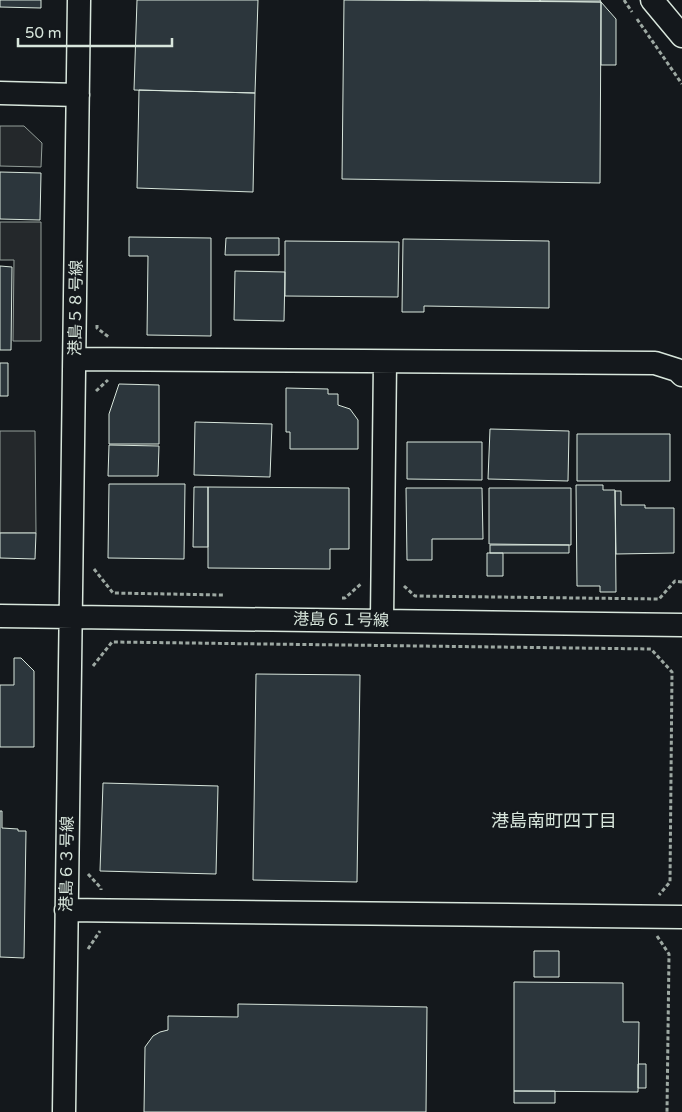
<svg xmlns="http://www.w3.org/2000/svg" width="682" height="1112" font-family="'Varela Round','Noto Sans JP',sans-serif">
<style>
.parking{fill:#24282b;stroke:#939e99}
.building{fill:#2c363c;stroke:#d8e6dc}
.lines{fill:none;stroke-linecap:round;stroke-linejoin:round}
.minor-casing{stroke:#d8e6dc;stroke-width:25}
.path{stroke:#9da8a2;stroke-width:3;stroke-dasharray:4 2.5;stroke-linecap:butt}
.minor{stroke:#14181c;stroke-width:22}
.labels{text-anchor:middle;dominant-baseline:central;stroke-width:4;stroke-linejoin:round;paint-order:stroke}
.street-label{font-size:16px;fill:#d8e6dc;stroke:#14181c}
.neighbourhood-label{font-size:18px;fill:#d8e6dc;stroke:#14181c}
</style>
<rect width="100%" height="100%" fill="#14181c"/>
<path class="parking" d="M0 126H24L42 143 41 167 0 166Z
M0 222H41V341H13L14 260H0Z
M0 431H35L36 533H0Z"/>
<path class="building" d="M0 0H41V8L0 7Z
M137 0H258L255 93 134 90Z
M344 0 601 2 600 183 342 179Z
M429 0H540V1Z
M540 0H600L601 2 540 1Z
M601 2 616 19V65H601Z
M139 90 255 93 253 192 137 188Z
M0 172 41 173 40 220 0 219Z
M129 237 211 238V336L147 335 148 256H129Z
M226 238H279V255H225Z
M403 239 549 241V308L424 306V312H402Z
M285 241 399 242 398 297 285 296Z
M0 266 12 267 11 350H0Z
M235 271 285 272 284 321 234 320Z
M0 363H8V396H0Z
M119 384 159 385V444H109V414Z
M286 388 328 389V394H338V405L350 409 358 420V449H290V432H286Z
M195 422 272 424 270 477 194 475Z
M490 429 569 431 568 481 488 479Z
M577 434H670V481H577Z
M407 442H482V480L407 479Z
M109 445 159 446 158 476H108Z
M109 484H185L184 559 108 558Z
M576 485H603V490H615L616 592H600V586H577Z
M194 487H208V547H193Z
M208 487 349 488V549H330V569L208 568Z
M406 488H482L483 539H432V560H407Z
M489 488H571V545L489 544Z
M615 491H621V505H645V508H674V553L616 554Z
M0 533H36L35 559 0 558Z
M490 545H569V553H490Z
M487 553H503V576H487Z
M14 658H21L34 671V747H0V685H14Z
M256 674 360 675 357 882 253 880Z
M103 783 218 786 216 874 100 871Z
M0 811H2V828L18 829V831H26L24 958 0 957Z
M534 951H559V977H534Z
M514 982 623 983V1022H639L638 1092 514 1091Z
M238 1004 427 1007 426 1112H144L145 1047 153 1036 160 1032 168 1030V1016L238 1017Z
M638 1064H646V1088H638Z
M514 1091H555V1103H514Z"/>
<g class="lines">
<defs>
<path id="minor" d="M652 0 682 36
M0 93 78 95
M75 359 655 363 677 370 682 375
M0 616 682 625
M382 620 385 362
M66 910 682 917
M64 1112 79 0"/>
</defs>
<use href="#minor" class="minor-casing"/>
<path class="path" d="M624 0 632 12
M637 19 682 84
M97 325V328L110 338
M96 391 108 380
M94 569 113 593 223 595
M404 586 415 596 659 599 675 581 682 582
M342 598H345L362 583
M93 666 112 642 651 649 672 672 670 882 659 895
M88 874 101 888V890
M657 936 669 954 667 1112
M88 949 100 931"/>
<use href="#minor" class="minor"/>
</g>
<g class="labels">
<g class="street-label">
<text transform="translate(76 308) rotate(-89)">港島５８号線</text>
<text transform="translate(341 620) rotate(1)">港島６１号線</text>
<text transform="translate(67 864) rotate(-89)">港島６３号線</text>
</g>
<g class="neighbourhood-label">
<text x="554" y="821">港島南町四丁目</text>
</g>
</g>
<path d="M18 38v8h154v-8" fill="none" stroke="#d8e6dc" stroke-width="2.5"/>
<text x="25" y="38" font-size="15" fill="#d8e6dc" stroke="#14181c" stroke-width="4" paint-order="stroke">50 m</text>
</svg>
